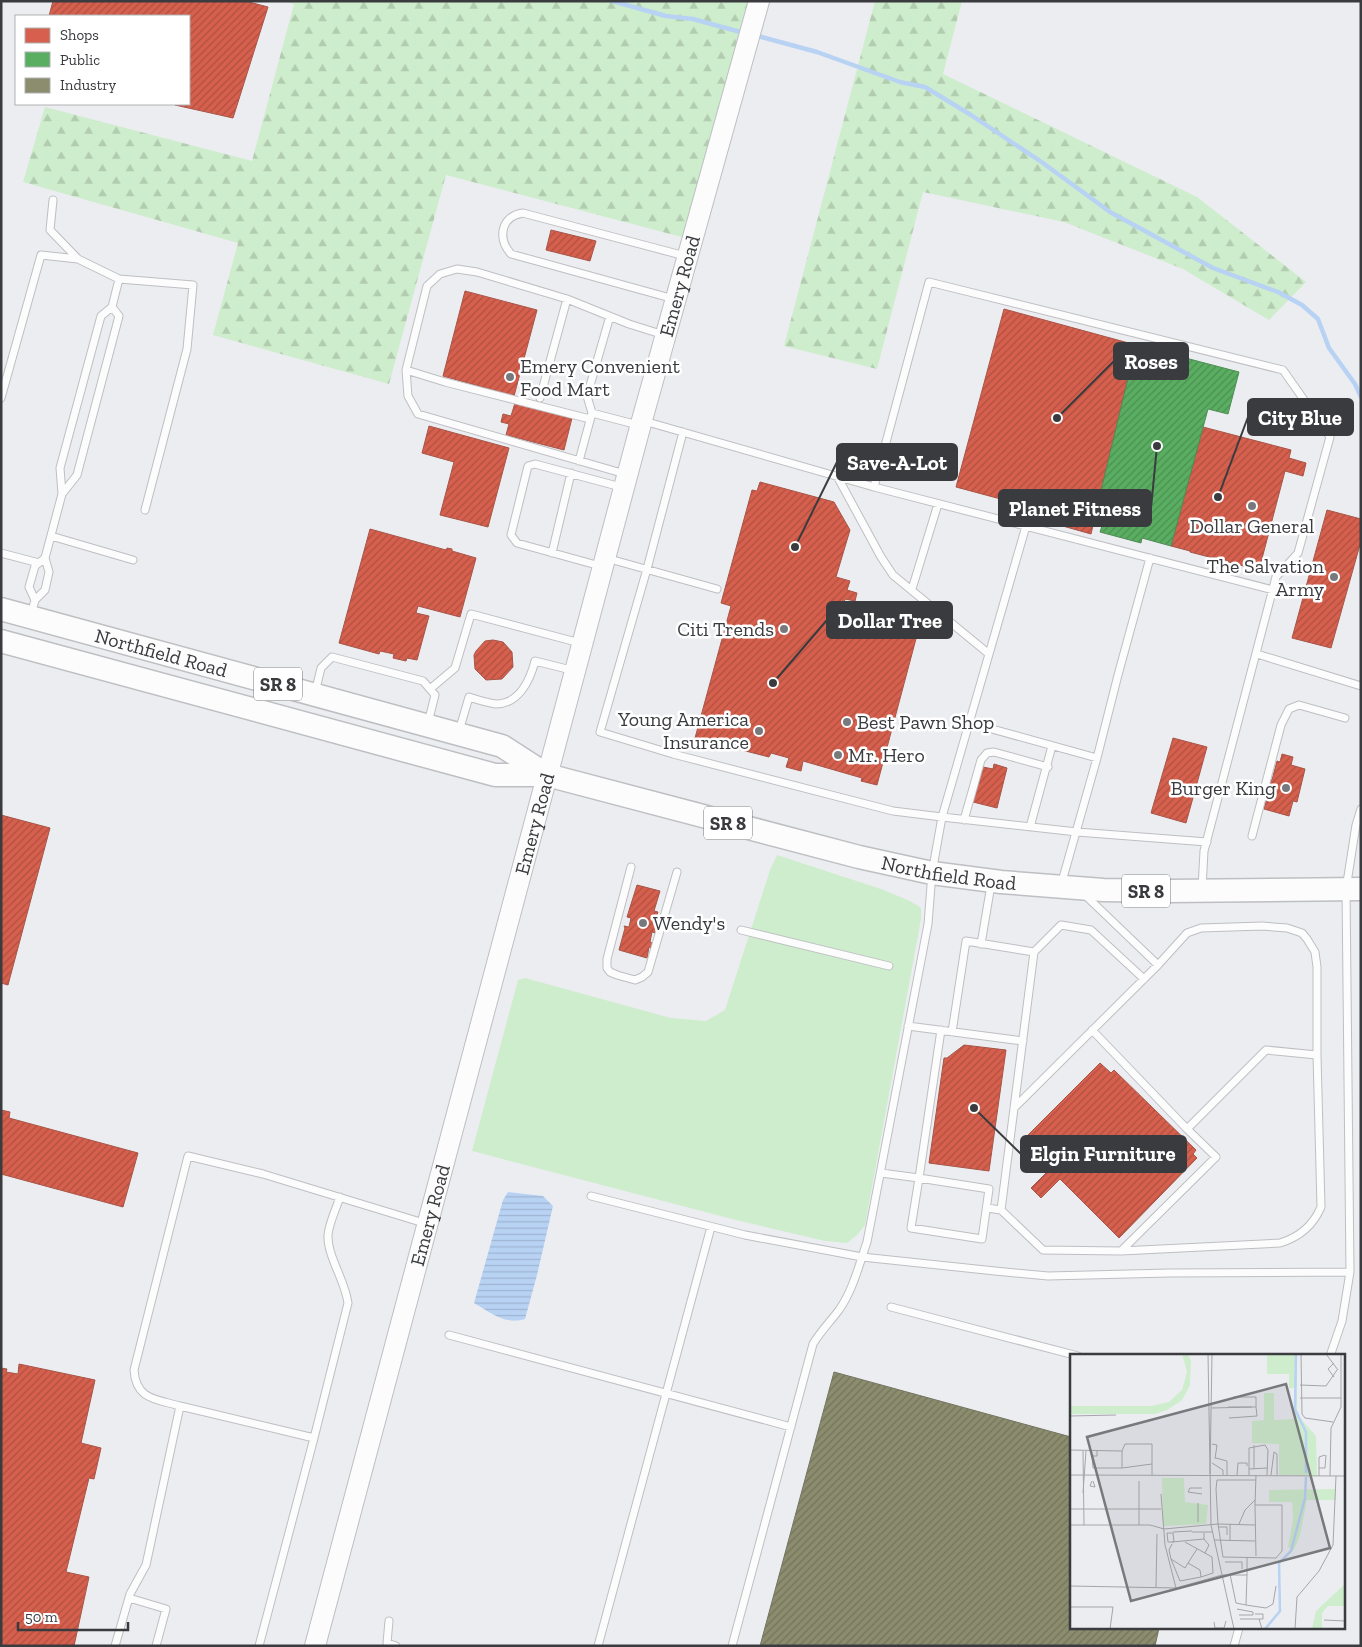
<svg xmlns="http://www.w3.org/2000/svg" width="1362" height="1647" font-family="'Zilla Slab',serif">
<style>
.grass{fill:#ceedcc}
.forest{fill:url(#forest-firs)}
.water{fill:url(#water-rules)}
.shops{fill:url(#shops-hatch);stroke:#a75548}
.public{fill:url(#public-hatch);stroke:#508c56}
.industry{fill:url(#industry-hatch);stroke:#737460}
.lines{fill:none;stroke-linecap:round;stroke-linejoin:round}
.stream{stroke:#b8d2f4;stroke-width:4.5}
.service-casing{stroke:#bebfc2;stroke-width:9}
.secondary-casing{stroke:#bebfc2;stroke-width:22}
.primary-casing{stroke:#bebfc2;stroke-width:25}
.service{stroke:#fcfcfd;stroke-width:7}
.secondary{stroke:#fcfcfd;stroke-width:20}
.primary{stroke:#fcfcfd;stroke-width:22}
.poi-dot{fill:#78797d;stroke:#fff;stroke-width:2}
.labels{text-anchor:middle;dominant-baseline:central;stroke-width:5;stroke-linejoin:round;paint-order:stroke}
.shield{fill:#fff;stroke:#757678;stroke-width:1}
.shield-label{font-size:19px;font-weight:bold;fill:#3a3b3e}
.street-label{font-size:20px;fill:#3a3b3e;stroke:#fff}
.poi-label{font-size:20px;fill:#3a3b3e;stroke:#fff;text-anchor:start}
.inset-river{fill:none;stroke:#b8d2f4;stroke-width:2.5}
.inset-road{fill:none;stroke:#a5a6a9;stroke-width:1}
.view{fill:#78797d;fill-opacity:0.15;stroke:#78797d;stroke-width:2.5}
.inset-edge{fill:none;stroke:#3a3b3e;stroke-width:2.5}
.leader{fill:none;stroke:#3a3b3e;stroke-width:2}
.callout-dot{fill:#3a3b3e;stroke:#fff;stroke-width:2}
.callout{fill:#3a3b3e;stroke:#3a3b3e;stroke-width:2}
.callout-label{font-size:21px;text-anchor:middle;font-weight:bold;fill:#fff}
</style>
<defs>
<pattern id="forest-firs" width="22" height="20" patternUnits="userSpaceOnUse" patternTransform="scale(1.25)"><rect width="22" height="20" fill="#ceedcc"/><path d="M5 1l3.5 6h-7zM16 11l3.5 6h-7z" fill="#b2ccb0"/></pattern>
<pattern id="water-rules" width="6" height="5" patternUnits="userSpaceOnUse" patternTransform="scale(1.25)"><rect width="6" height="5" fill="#b8d2f4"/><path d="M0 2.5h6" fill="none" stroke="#9fb5d2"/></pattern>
<pattern id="shops-hatch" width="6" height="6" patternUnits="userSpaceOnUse" patternTransform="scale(1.25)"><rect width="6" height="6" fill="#d6604d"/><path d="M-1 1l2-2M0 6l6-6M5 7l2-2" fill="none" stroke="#af5041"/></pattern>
<pattern id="public-hatch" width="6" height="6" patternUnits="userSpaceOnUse" patternTransform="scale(1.25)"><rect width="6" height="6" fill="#5aae61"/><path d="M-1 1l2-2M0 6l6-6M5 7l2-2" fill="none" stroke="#4b8f51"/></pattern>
<pattern id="industry-hatch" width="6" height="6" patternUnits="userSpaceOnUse" patternTransform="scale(1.25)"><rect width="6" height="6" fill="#8c8c6e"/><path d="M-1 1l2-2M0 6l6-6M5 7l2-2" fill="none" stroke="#73745c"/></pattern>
</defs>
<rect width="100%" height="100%" fill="#ecedf1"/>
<path class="grass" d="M777 855 881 889 910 901 921 908V919L865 1225 857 1235 847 1243 825 1241 736 1220 472 1151 518 980 525 978 671 1018 706 1021 725 1010 770 870Z"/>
<path class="forest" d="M284 1H759L693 240 446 175 389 384 213 335 238 243 23 182 45 107 252 161 294 4Z
M875 1H962L943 74 1197 197 1306 282 1269 320 1183 269 1064 222 923 192 877 369 784 346Z"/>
<path class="water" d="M508 1192 543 1196 553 1206 537 1275 525 1319C505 1325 491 1313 474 1303L503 1200Z"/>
<path class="shops" d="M53 1H245L268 7 233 118 175 105 189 104V16H49Z
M551 230 596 241 590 261 546 250Z
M465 291 537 310 514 396 443 376Z
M1004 309 1136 345 1091 534 1031 517 1034 508 956 487Z
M515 403 572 418 564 450 506 435 509 424 501 422 503 414 511 416Z
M429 426 509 448 488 527 440 515 454 462 422 453Z
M1203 427 1291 450 1289 458 1306 463 1303 476 1285 471 1259 570 1228 562 1229 561 1213 557V558L1190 552V551L1171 546Z
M760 482 834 502 850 530 836 577 850 581 847 590 857 593 855 601 845 599 841 613 917 635 877 785 861 781 862 778 803 761 801 771 786 767 789 758 771 753 769 757 695 738 731 606 721 603 752 490 757 491Z
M1327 510 1361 519V541L1331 648 1292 638Z
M370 529 446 550 447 548 452 549V551L476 558 460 617 418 606 416 613 429 616 417 660 407 658 406 661 393 658 394 654 380 651 379 654 339 643Z
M493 640 503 642 512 652 513 667 502 679 486 680 475 669 474 655 476 651 485 641Z
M1173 738 1207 747 1186 823 1151 813Z
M1282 754 1293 757 1291 765 1305 769 1297 802 1293 801 1289 816 1264 809 1270 786 1267 785 1269 780H1272L1277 761 1280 762Z
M994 764 1007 768 997 808 973 802 983 767 993 769Z
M1 815 50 828 8 985 1 983Z
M637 885 660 891 654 911 658 912 654 923 657 924 655 933 652 932 650 942 652 943 651 948 649 947 647 958 619 950 625 928 624 926 629 927 631 918 627 917Z
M964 1045 1006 1050 989 1171 929 1163 944 1058H947Z
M1100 1063 1111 1073 1114 1070 1196 1150 1193 1154 1197 1158 1119 1238 1060 1179 1041 1198 1031 1188 1049 1170 1021 1142Z
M1 1110 10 1112 9 1118 138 1153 123 1207 1 1174Z
M19 1364 95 1380 81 1443 101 1448 94 1479 89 1478 66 1572 89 1577 74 1646H1V1368L7 1369 6 1372 18 1374Z"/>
<path class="public" d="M1136 345 1239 372 1228 414 1208 409 1171 546 1142 538 1141 543 1100 532 1102 526 1093 524Z"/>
<path class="industry" d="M834 1372 1071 1437V1628H1159L1155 1646H760Z"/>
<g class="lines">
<path class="stream" d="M612 1 666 16 693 19 744 33
M754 35 817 52 900 82 925 87 971 115 1043 163 1110 212 1213 268 1278 292 1302 305 1318 319 1329 348 1355 384 1361 397"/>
<defs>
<path id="service" d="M53 200 50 230 78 259
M119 279 193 285 187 349 145 510
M674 299 511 254C497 238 501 216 523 213L685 256
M406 370 445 382 590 419
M1 398 41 255 78 259 119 279 112 307 101 316 60 468 62 494 45 558 49 572 45 590 35 600 31 615
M540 398 567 299
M592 413 638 425
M644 421 874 487 929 282 1283 370 1330 437 1298 553 1276 577 1204 851 1202 888
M683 432 647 569 600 732 673 754 893 811 942 817 1026 526
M579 461 592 413 587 396 610 316
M625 474 418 414 408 396 406 370 427 286 440 274 457 269 477 272 567 299 629 324 664 335
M837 476 881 557 893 575 989 654
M874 487 1273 590
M62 494 77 475 119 316 112 307
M51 536 133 560
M1 553 39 563
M552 553 571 473
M606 558 717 589
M600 566 517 543 511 535 528 466 535 464 621 487
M912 589 938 504
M35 600 29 587 35 566 45 558
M1257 654 1361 686
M430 689 455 668 471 614 580 643
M315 693 321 668 332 657 423 681 435 695 428 723
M970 723 1097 758
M459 731 469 697C478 700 487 703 496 704 519 704 530 680 535 661L575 671
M964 820 981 760 987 753 994 752 1048 767
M1030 827 1052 746
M1252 836 1281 725 1289 709 1299 705 1345 718
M631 867 607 959V968L610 972 617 975 635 980 642 977 648 972 677 872
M1061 885 1097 758 1118 675 1150 558
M1085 895 1158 965
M741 930 889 966
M981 944 991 885
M1034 952 1061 925 1091 930 1144 979
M908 1026 1023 1041
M952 1032 966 941 1034 952 1001 1210 987 1208
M1014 1108 1158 965 1187 933 1201 928 1262 926 1287 928 1302 933 1307 939 1315 952 1317 967V1055L1266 1050 1187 1129 1092 1030
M881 1173 919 1178 941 1030
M919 1178 989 1189 982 1239 911 1228Z
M591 1196 745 1235 862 1257 995 1271 1048 1276 1169 1273 1350 1272
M1001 1210 1043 1250 1121 1251 1216 1157 1187 1129
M1121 1251 1280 1243C1300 1237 1313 1226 1321 1207L1317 1055
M891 1307 1078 1356
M449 1335 791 1427
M1330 1356 1342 1321 1350 1272 1346 889 1356 825 1361 809
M180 1406C156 1399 136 1400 134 1370L188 1156 263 1174 427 1224
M314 1438 348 1303C345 1280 327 1256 328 1235 329 1223 336 1209 340 1197
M129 1598 166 1609 156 1646
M389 1621 387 1643 396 1646
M115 1646 130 1594 146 1565 180 1406 314 1438 259 1646
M598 1646 711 1227
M732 1646 813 1344C820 1332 830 1322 839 1310 853 1290 859 1265 867 1242L928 924 932 873 942 817 1077 832 1207 842
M1234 1646 1239 1628"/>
<g id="secondary">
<path id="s1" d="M315 1646 642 420 759 1"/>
</g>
<g id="primary">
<path id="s2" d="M1 609 502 746 547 775"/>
<path id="s3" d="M1 641 495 775H547L859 857 932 873 1001 882 1103 890 1167 891 1361 889"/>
</g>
</defs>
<use href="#service" class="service-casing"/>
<use href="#secondary" class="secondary-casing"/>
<use href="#primary" class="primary-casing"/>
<use href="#service" class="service"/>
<use href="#secondary" class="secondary"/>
<use href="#primary" class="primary"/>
</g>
<g class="poi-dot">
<circle cx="510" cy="377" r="5"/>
<circle cx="1252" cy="506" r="5"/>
<circle cx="1334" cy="577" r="5"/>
<circle cx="784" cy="629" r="5"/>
<circle cx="847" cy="722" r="5"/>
<circle cx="759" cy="731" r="5"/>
<circle cx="838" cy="755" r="5"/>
<circle cx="1286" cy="788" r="5"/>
<circle cx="643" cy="923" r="5"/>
</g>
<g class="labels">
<g class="shield">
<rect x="254" y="667.5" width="48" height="33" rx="4"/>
<rect x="704" y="806.5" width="48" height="33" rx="4"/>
<rect x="1122" y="874.5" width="48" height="33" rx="4"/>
</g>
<g class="shield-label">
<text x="278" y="684">SR 8</text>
<text x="728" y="823">SR 8</text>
<text x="1146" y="891">SR 8</text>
</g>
<g class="street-label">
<text stroke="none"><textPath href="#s1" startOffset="1408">Emery Road</textPath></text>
<text stroke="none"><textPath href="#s2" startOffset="166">Northfield Road</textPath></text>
<text stroke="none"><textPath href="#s1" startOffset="851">Emery Road</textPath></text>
<text stroke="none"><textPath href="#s3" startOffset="978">Northfield Road</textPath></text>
<text stroke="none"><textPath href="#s1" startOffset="446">Emery Road</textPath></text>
</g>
<g class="poi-label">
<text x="520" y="366">Emery Convenient<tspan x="520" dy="23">Food Mart</tspan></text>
<text x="1252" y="526" text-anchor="middle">Dollar General</text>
<text x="1324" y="566" text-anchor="end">The Salvation<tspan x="1324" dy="23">Army</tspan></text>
<text x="774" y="629" text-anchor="end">Citi Trends</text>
<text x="749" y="719" text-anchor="end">Young America<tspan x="749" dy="23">Insurance</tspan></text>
<text x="857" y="722">Best Pawn Shop</text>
<text x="848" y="755">Mr. Hero</text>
<text x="1276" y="788" text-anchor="end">Burger King</text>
<text x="653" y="923">Wendy's</text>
</g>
</g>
<g transform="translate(1070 1354)">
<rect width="275" height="275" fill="#ecedf1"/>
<path d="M112 0H118L121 7 120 31 112 46 97 56 85 60H0V52H81L99 48 112 36 115 26 117 17ZM92 124H114L115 148 138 151 136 170 93 172Z" fill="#ceedcc"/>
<path d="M197 0H227V61L246 82 247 122 209 121V90L182 89V67L194 66V39H204V66L225 65V34H219V20H197ZM266 135V146H237L230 181 224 196 218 193 223 165 222 148H199V136ZM275 230V252H258L252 259V275H242L246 257Z" fill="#ceedcc"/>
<path class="inset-river" d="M226 0 225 55 236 78V119M195 275 210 257 209 209 221 197 235 144 236 123"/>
<path class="inset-road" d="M138 0 141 171 164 275M231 0 232 60 235 64 263 68M256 0 268 16M264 23 258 15 264 9M230 31 256 32 267 16M230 44H271M158 53H186V43H163M142 54 182 53M0 62 46 61M159 64 187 62 186 53M142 90 147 91 145 105M184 91V115M0 96 52 97V114H23L22 102H27V97M13 97 14 171M52 97 55 90H82V121M146 104 157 107V121M142 109 153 116V121M52 114 82 110M249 114H255L256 101M179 115 197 114M140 120 142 0M0 121 275 122M167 121 168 109H177V112M179 121V94L195 91 198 96 197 121M201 121 204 98 207 100V121M249 122V103L255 101M260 122 261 74 271 53V0M22 127 20 132 25 133 23 127M69 127V171M132 134H120L118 138 132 140M13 139 16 97M91 140 95 191 106 234M128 149V168M185 151 186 202M0 155H91M169 170 175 156 185 146M0 171H80L94 175 148 170 153 203M185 171 148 170 146 135 147 126H186M148 173H157V181M103 178 122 177M122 178H142M97 179H103L104 188H98ZM134 185 139 191 135 199M144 186 185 187M160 187V170M102 188 134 185V179M115 188 142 203 143 219 131 223 130 216 118 209 127 195M102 190 99 196 101 205 115 214 118 209M153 203 206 204 212 197V151H185L186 121M101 205 110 227 131 223M155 208H172V215M160 220 166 249 176 251 177 221M0 232 106 234 152 221H177V203M86 233 87 180M176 251 196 254 203 250 206 232M0 253H43L40 275M167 255 183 258V261H169M185 260H193V265H189M170 265H189L192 275M254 266 275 267M144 268 145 274H154L156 267M225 275 227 243 249 217 263 191 266 122"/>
<path class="view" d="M216 30 260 194 61 247 17 83Z"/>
<rect width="275" height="275" class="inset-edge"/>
</g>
<path class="leader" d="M1057 418L1114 361M1218 497L1248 417M795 547L837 462M1157 446L1151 508M773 683L827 620M974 1108L1021 1154"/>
<g class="callout-dot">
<circle cx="1057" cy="418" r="5"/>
<circle cx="1218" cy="497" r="5"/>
<circle cx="795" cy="547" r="5"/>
<circle cx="1157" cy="446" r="5"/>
<circle cx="773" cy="683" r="5"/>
<circle cx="974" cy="1108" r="5"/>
</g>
<g class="callout">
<rect x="1114" y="343" width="74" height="36" rx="5"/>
<rect x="1248" y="399" width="105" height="36" rx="5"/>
<rect x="837" y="444" width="120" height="36" rx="5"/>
<rect x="999" y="490" width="152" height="36" rx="5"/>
<rect x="827" y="602" width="125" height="36" rx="5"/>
<rect x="1021" y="1136" width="165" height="36" rx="5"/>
</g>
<g class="callout-label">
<text x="1151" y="369">Roses</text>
<text x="1300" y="425">City Blue</text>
<text x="897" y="470">Save-A-Lot</text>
<text x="1075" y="516">Planet Fitness</text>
<text x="890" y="628">Dollar Tree</text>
<text x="1103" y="1161">Elgin Furniture</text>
</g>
<rect width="1362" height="1647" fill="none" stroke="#3a3b3e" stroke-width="5"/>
<rect x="15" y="15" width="175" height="90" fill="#ffffff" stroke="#b0b1b2"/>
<rect x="25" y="28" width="25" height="15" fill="#d6604d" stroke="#b0b1b2"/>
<text x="60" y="40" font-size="15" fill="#3a3b3e">Shops</text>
<rect x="25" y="52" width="25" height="15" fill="#5aae61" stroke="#b0b1b2"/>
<text x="60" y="65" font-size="15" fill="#3a3b3e">Public</text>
<rect x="25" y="78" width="25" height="15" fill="#8c8c6e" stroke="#b0b1b2"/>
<text x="60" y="90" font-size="15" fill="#3a3b3e">Industry</text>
<path d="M18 1622v8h110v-8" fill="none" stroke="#3a3b3e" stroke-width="2.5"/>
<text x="25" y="1622" font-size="15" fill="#3a3b3e" stroke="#ffffff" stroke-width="4" paint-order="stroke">50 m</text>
</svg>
